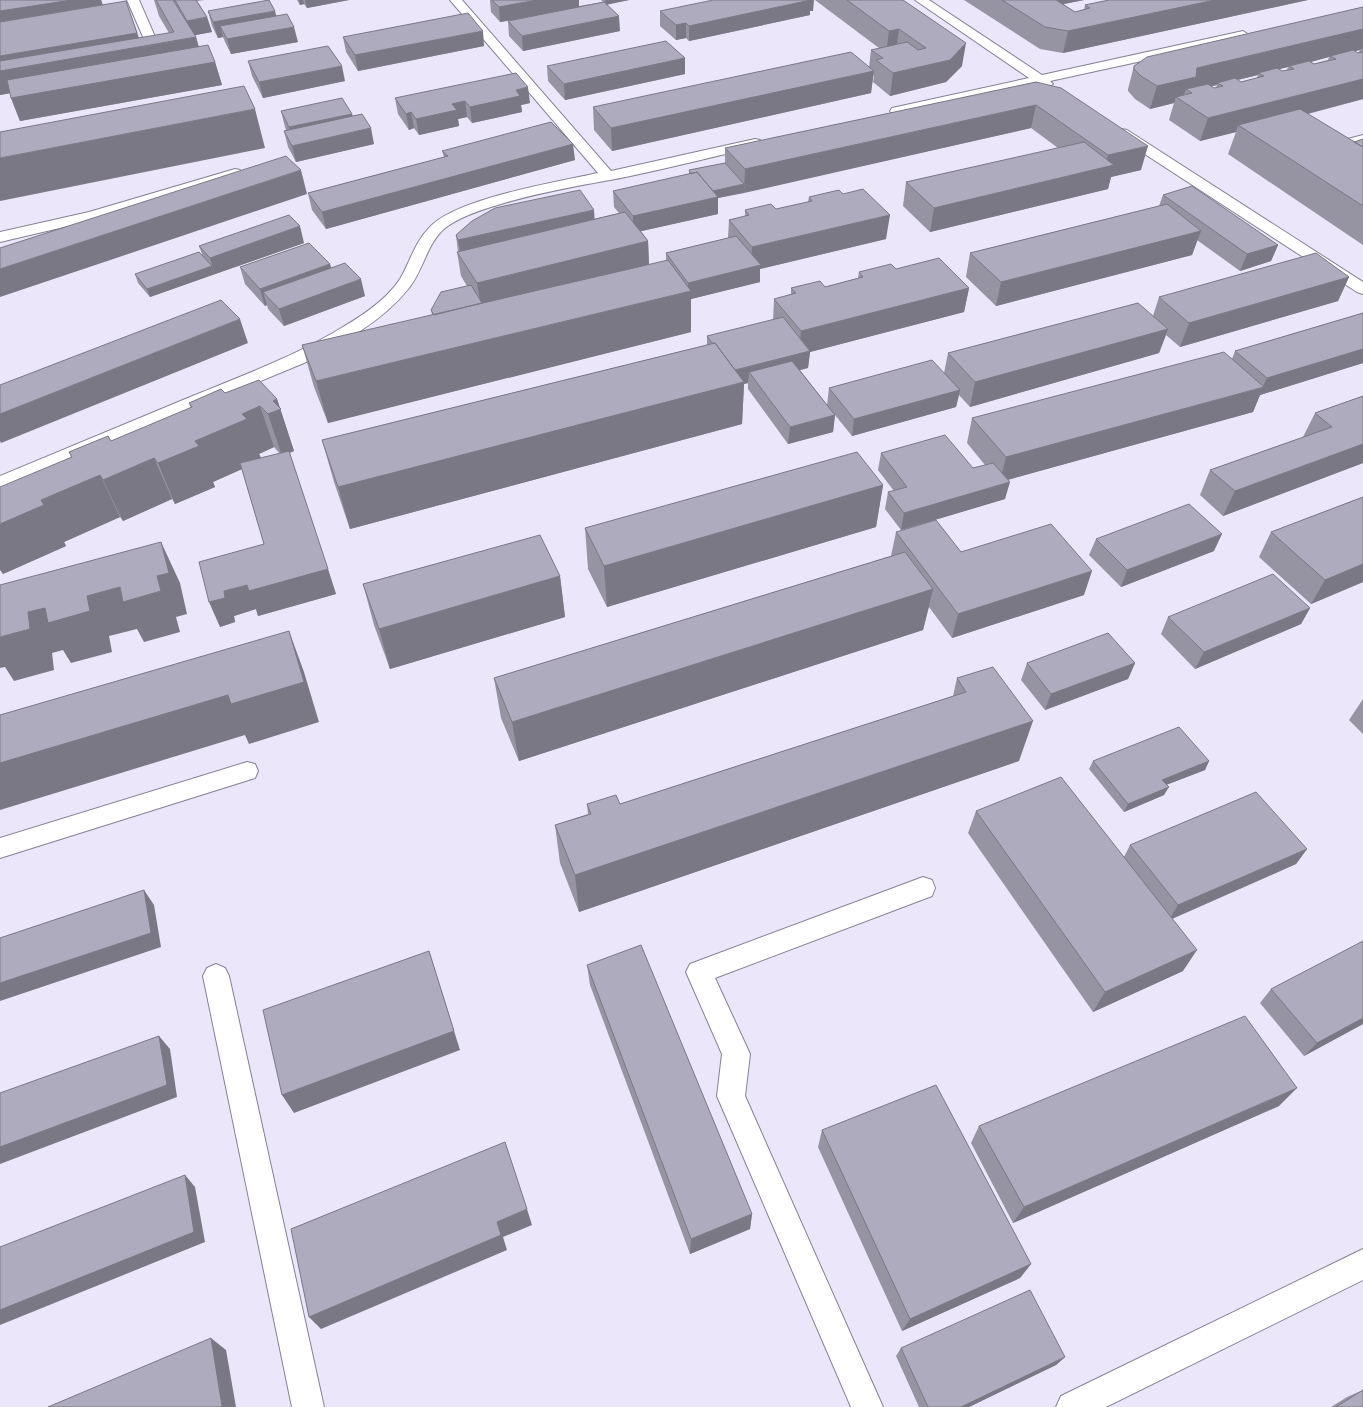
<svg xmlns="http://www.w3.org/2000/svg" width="1363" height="1407" font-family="'DejaVu Sans',sans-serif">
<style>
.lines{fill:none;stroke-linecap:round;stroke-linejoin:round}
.minor-casing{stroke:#858092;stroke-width:2}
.minor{fill:#fff;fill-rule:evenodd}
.wall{fill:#9693a3;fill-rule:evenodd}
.shaded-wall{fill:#7a7885}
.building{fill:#afabbe;stroke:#7a7885}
</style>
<rect width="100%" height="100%" fill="#ebe6fa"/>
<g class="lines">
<defs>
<path id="minor" d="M127 0H139L163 55 161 58 149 61 143 57 145 54 150 53Z
M450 0H462L611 171 755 139 760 140 762 143 760 146 755 147C707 158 658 171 610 180 570 187 475 204 445 228 427 243 424 269 409 288 382 322 342 343 304 363L0 489V476C65 449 130 422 195 395 242 376 289 358 333 333 357 319 385 302 400 279 410 262 415 242 429 228 455 198 558 182 598 173Z
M915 0H929L1042 75 1243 31 1249 35 1243 39 1050 81 1053 84 1046 88 1037 84 897 115 892 114 890 111 892 108 1029 78Z
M1122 129 1127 130 1363 282V294L1357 292 1117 136 1115 133 1117 130Z
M1363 135V143L1326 153 1321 152 1319 149 1321 146Z
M235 169 240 170 242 173 240 176 98 219 0 242V232L89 212Z
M247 762 255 764 258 771 255 778 0 858V838Z
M923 877 932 880 935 888 932 896 715 978 750 1054 745 1096 883 1407H851L717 1096 722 1054 686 972 690 964Z
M216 964 225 968 229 976 324 1407H292L203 976 207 968Z
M1363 1249V1280L1106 1407H1056L1061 1396Z"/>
</defs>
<use href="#minor" class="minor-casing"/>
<use href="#minor" class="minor"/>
</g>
<path class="wall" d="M0 0H101L103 5 126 1 139 38 169 33 159 16 154 0H205L197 1 207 17 212 32 195 35 196 37 199 47 215 62 222 85 20 121 11 98 10 93 0 95Z
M297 0H349L307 8 304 4 300 5Z
M490 0H579V6L603 2 601 0H629L607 4 620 31 523 51 509 36 508 21 500 22 491 12Z
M815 0H903L962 66 946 82 890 96 873 82 874 76 873 75 871 93 612 151 594 130 593 107 869 67 871 50 879 48Z
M964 0H1084L1063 4 1075 12 1084 10 1085 5 1109 0H1308L1063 53 1040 49Z
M1363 7V99L1308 114 1354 142 1363 139V245L1228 154 1236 132 1200 141 1169 120 1174 103 1150 109 1135 99 1128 91V89L1134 66ZM1360 50 1358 53 1355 51ZM1329 57 1328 60 1314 64 1311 62ZM1288 67 1287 70 1282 71 1279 69ZM1258 75 1257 78 1241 82 1238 80ZM1217 85 1216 88H1214L1211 86Z
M208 11 277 16 298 42 231 54 225 42 223 37 218 38 212 26Z
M660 11H813H810V15L689 41 686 38 676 40 660 26Z
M343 37 484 46 358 71 346 52Z
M685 58V74L565 100 548 81 547 66Z
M248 61 345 81 263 98 252 76Z
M1036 82 1141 170 1111 177 1108 189 930 232 903 206 906 182 1058 148 1031 128 718 198V214L641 231 648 241 649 265 666 261V253L728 238 729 220 745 216V210L776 209 808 202 809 197 886 239 760 269V282L691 299V332L328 423 314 387 302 345 432 315 431 310 467 286 461 276 457 252H458L456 235 594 210V219L619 213 614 207 613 191 689 174V170L725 163V148Z
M395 98 530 103 521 105 522 112 472 123 467 117 458 119 459 126 419 135 414 128 409 130 398 114Z
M281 111 352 114 353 116 374 144 296 162 288 147 284 131 286 130 285 127Z
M442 151 575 160 326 229 312 210 308 193 444 157Z
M1163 195 1278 245 1271 261 1240 271 1197 240 1192 255 996 306 966 277 970 253 1159 206Z
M304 243 150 297 138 283 135 274 202 254 199 246Z
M330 264 331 268 365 296 284 326 268 309 267 305 265 306 245 284 240 267Z
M896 269 969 288 964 312 810 352 808 368 800 370 827 405 829 388 944 373 948 353 1153 316 1159 297 1349 277 1338 301 1180 347 1166 335 1159 353 970 407 959 395 956 407 852 436 835 415 833 432 788 444 748 389V383L744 384 742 424 350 529 334 482 322 440 707 345V336L773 320 774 299 791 295V288L825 287 858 278 859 272Z
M1363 313V363L1260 395 1253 412 1007 480 1005 499 901 530 885 509 888 492 894 491 878 470 881 453 973 468 985 465 967 443 972 418 1232 359 1235 351Z
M225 393 277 399 294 451 289 453 336 594 258 616 256 609 234 616 235 622 220 627 264 544 242 469 213 482 215 487 175 504 172 499 123 521 120 517 64 542 66 546 3 574 71 457 69 452 111 441 191 408 189 403ZM274 447 280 454 261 458 259 454Z
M1363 396V463L1223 516 1200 495 1210 470 1303 437 1315 413Z
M883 485 876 527 607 607 588 569 585 528Z
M1363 497V582L1311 604 1259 557 1271 532Z
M896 532 961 552 1084 595 952 638 929 607 923 630 519 761 501 718 494 678 891 556Z
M1096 539 1214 551 1121 587 1089 555Z
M560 576 565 617 390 669 374 625 363 584Z
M1310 608 1301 624 1195 669 1161 634 1168 617Z
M1027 663H1135L1128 679 1045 710 1021 680Z
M957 678 1019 761 579 912 560 863 555 825 588 814 587 804H620L953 696Z
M1363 699V734L1349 720Z
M1093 761H1209L1205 770 1166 785 1164 795 1124 812 1089 769Z
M976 811 1124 857 1130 845 1307 849 1296 864 1172 919 1183 971 1093 1012 968 833Z
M587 965 752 1214 750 1229 690 1254 590 985Z
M1271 989 1363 1024 1304 1056 1260 1003Z
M1279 1106 1013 1223 971 1143 979 1126Z
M822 1130 1031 1264 1020 1278 902 1331 818 1147Z
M901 1348 1065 1357 1056 1365 969 1407H919L896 1356Z
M1363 1390V1407H1331L1347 1397Z"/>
<path class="shaded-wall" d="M72 0H101L107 17 0 35V11Z
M299 0H303L304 4 300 5Z
M305 0H349L307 8Z
M537 0H579V7L500 22 499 7Z
M605 0H629L606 5Z
M806 0H814L813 11H810V15L689 41V26Z
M1036 0H1084L1034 10Z
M1215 0H1308L1063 53 1068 31Z
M275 11 279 26H220L223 37 218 38 213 22Z
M619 16 620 31 523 51 522 36Z
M207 17 212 32 191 36 187 21Z
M686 23V38L676 40V25Z
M294 27 298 42 231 54 227 39Z
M899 29 896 51 886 53 889 31Z
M1363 29V49H1360V50L1332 57 1330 56 1329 57 1291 67 1289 66 1288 67 1260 74 1258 73V75L1219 84 1217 83V85L1192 91 1186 89 1182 101 1176 97 1174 103 1150 109 1157 86 1197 68Z
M483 31 484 46 358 71 355 55Z
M137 33 142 47 196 37 202 60 0 95V56Z
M966 43 962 66 946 82 890 96 893 73Z
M685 58V74L565 100 564 84Z
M215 62 222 85 20 121 11 98Z
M342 66 345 81 263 98 259 82Z
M874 71 871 93 612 151 611 128Z
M1363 79V99L1245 130 1238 125 1236 132 1200 141 1208 118Z
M528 87 530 103 521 105 522 112 472 123 470 107 516 90Z
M465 101 467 117 458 119 459 126 419 135 416 119 452 104Z
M1036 105 1031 128 744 193 745 169Z
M255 109 265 148 0 201V158Z
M411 112 414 128 409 130 406 114Z
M352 114 355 130 293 143 289 127Z
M371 128 374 144 296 162 292 146Z
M573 144 575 160 326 229 322 212Z
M1148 146 1141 170 1111 177 1108 189 930 232 934 208 1105 167 1108 155Z
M301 170 307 194 0 297V269Z
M744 184V193L718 198V214L633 233V216L707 192Z
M594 210 595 226 461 256 458 240Z
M890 215 886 239 760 269V282L691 299V332L328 423 316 381 688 292V283L751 267 752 247Z
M300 226 304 243 215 274 210 258Z
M1201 231 1192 255 996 306 1001 282Z
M648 241 649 265 481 307 477 283Z
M1278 245 1271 261 1240 271 1247 254Z
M330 264 334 281 263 292 267 305 265 306 260 289Z
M212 266 215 274 150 297 147 289Z
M1349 277 1338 301 1180 347 1189 323Z
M361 279 365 296 284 326 279 309Z
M969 288 964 312 810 352 808 368 756 381 749 372 748 383 744 384 742 424 350 529 338 487 733 371 799 354 801 331Z
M240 319 248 343 1 443 0 441V414Z
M1168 329 1159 353 970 407 975 382Z
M1363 349V363L1260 395 1253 412 1000 482 1006 457 1262 388 1267 378Z
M960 390 956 407 852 436 854 419Z
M277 399 294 451 282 456 268 414 273 401Z
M260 406 274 447 259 454 262 460 213 482 215 487 175 504 158 463 242 414Z
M835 415 833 432 788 444 790 427Z
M1363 444V463L1223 516 1235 491Z
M154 458 172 499 123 521 103 480Z
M100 475 120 517 64 542 66 546 3 574 0 570V524L41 500Z
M1010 482 1005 499 901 530 904 513Z
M883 485 876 527 607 607 604 566Z
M1222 534 1214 551 1121 587 1127 570Z
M161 542 180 583 187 614 176 617 180 632 144 642 137 629 109 636 112 652 71 663 63 650 52 653 54 670 14 681 5 667 0 668V637L28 612 157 576Z
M1363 564V582L1311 604 1325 580Z
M328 569 336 594 258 616 256 609 234 616 235 622 220 627 209 602 224 591 247 585Z
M1092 571 1084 595 952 638 958 614Z
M560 576 565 617 390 669 379 629Z
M933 589 923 630 519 761 512 722Z
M1310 608 1301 624 1195 669 1204 652Z
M289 631 304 672 319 722 249 744 245 735 0 810V763Z
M1135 663 1128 679 1045 710 1051 694Z
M1033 721 1019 761 579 912 575 875Z
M1209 761 1205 770 1158 788 1162 780Z
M1169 787 1164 795 1124 812 1128 804Z
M1307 849 1296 864 1169 920 1178 905Z
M144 890 154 905 161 947 0 1001V983Z
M1197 950 1183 971 1093 1012 1105 992Z
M429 951 460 1050 294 1113 282 1095Z
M1363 1018V1024L1304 1056 1317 1043Z
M159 1036 170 1049 177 1097 0 1164V1147Z
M1297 1088 1279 1106 1013 1223 1024 1207Z
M185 1175 195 1187 205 1242 0 1325V1310Z
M527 1209 532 1225 503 1237 507 1250 321 1329 309 1317 497 1222Z
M752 1214 750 1229 690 1254 691 1239Z
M1031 1264 1020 1278 902 1331 910 1319Z
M211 1338 226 1350 236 1407H220Z
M1065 1357 1056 1365 969 1407H961Z"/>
<path class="building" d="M0 0H72L0 11Z
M156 0H173L196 37 0 71V61L174 32Z
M175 0H196L207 17 187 21Z
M269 0 275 11 213 22 208 11Z
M492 0H537L499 7Z
M713 0H811L689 26 686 23 676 25 660 11Z
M847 0H903L966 43 950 60 893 73 876 60 883 58 871 50 907 42 918 50 926 48 899 29 889 31Z
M1002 0H1056L1075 12 1090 8 1085 5 1109 0H1215L1068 31 1045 27Z
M126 1 137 33 0 56V22Z
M604 2 619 16 522 36 508 21Z
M1363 7V29L1197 68 1196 77 1157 86 1141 76 1134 69V66L1147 57Z
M468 13 483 31 355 55 343 37Z
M287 14 294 27 227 39 220 26Z
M666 41 685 58 564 84 547 66Z
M208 45 215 62 11 98 7 80Z
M328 46 342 66 259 82 248 61Z
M1353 50 1358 53 1363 52V79L1208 118 1176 97 1192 93 1186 89 1208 84 1214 88 1223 86 1217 83 1235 78 1241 82 1264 76 1258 73 1277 68 1282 71 1294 69 1289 66 1309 61 1314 64 1336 59 1330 56Z
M851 52 874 71 611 128 593 107Z
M516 73 528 87 516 90 520 96 470 107 465 101 452 104 457 110 416 119 411 112 406 114 395 98Z
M1036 82 1061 88 1148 146 1108 155 1036 105 745 169 725 148Z
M244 86 255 109 0 158V132Z
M342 98 352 114 289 127 281 111Z
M1300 109 1363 147V206L1238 125Z
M362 114 371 128 292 146 284 131Z
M551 122 573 144 322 212 308 193 448 156 442 151Z
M1363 139V147L1354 142Z
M1084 142 1114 165 934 208 906 182Z
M286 156 301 170 0 269V248Z
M725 163 744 184 713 191 697 172 691 174 689 170Z
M697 172 718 197 633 216 613 191Z
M1192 186 1278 245 1247 254 1163 195Z
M863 189 890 215 752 247 729 220 749 215 745 210 771 204 776 209 812 201 809 197 839 190 843 194Z
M580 190 594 210 458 240 456 235 472 221 495 208Z
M1167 204 1201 231 1001 282 970 253Z
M625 212 648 241 477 283 457 252Z
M289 215 300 226 210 258 199 246Z
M736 236 761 265 688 283 666 253Z
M309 243 330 264 260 289 240 267Z
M199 252 212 266 147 289 135 274Z
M1316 253 1349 277 1189 323 1159 297Z
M939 258 969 288 801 331 774 299 796 293 791 288 820 281 825 287 863 277 859 272 891 264 896 269Z
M668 260 691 291 316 381 302 345Z
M345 263 361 279 279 309 263 292Z
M471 285 482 303 434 315 431 310 441 292Z
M221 300 240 319 0 414V385Z
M1138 303 1168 329 975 382 948 353Z
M1363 313V349L1267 378 1235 351Z
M783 317 810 351 735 370 715 343H712L707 336Z
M715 343 744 382 338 487 322 440Z
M1224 352 1264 387 1006 457 972 418Z
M932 360 960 390 854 419 829 388Z
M792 361 835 415 790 427 749 372Z
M259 380 277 399 273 401 281 409 268 414 260 406 242 414 247 419 195 441 199 446 158 463 154 458 103 480 100 475 41 500 44 505 0 524V487L72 457 69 452 108 436 111 441 192 407 189 403 221 389 225 393Z
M1363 396V444L1235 491 1210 470 1332 427 1315 413Z
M945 435 973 468 993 463 1010 482 904 513 888 492 907 487 881 453Z
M289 451 328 569 249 591 247 585 224 591 225 598 209 602 199 562 264 544 240 463Z
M857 452 883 485 604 566 585 528Z
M1363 497V564L1325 580 1271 532Z
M1189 504 1222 534 1127 570 1096 539Z
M936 520 961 552 1051 524 1092 571 958 614 896 532Z
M540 535 560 576 379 629 363 584Z
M161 542 169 573 157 576 161 591 123 602 120 587 87 596 90 611 48 623 45 608 28 612 30 629 0 637V585Z
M905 552 933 589 512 722 494 678Z
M1273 574 1310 608 1204 652 1168 617Z
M289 631 304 682 231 704 228 695 0 763V715Z
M1108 633 1135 663 1051 694 1027 663Z
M993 667 1033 721 575 875 555 825 591 814 587 804 616 795 620 804 966 692 957 678Z
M1179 727 1209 761 1162 780 1169 787 1128 804 1093 761Z
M1061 777 1197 950 1105 992 976 811Z
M1256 792 1307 849 1178 905 1130 845Z
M144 890 151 933 0 983V938Z
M1363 941V1018L1317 1043 1271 989Z
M641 945 752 1214 691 1239 587 965Z
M429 951 454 1031 282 1095 263 1010Z
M1245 1016 1297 1088 1024 1207 979 1126Z
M159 1036 167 1085 0 1147V1093Z
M936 1085 1031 1264 910 1319 822 1130Z
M505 1142 527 1209 497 1222 501 1235 309 1317 291 1229Z
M185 1175 194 1232 0 1310V1247Z
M1030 1290 1065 1357 961 1407H928L901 1348Z
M211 1338 222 1406 220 1407H48Z
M1363 1390V1407H1336Z"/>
</svg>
